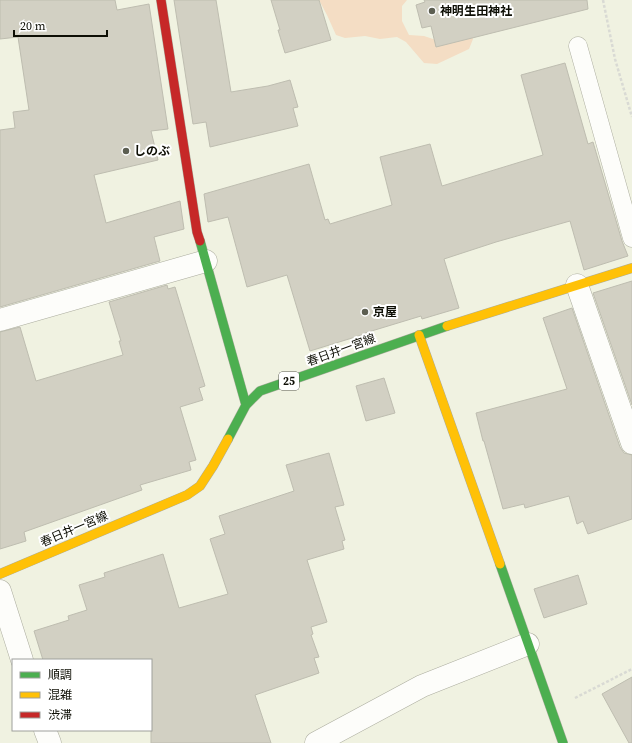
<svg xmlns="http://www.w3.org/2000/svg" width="632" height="743" font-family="'Source Serif 4','Noto Sans JP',serif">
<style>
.green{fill:#f4ddc4}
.building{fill:#d2d0c3;stroke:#bebdb0}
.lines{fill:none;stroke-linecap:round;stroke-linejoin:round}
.lane-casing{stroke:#abac9e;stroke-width:19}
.street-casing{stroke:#abac9e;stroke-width:23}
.fast-casing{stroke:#abac9e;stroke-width:10}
.slow-casing{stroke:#abac9e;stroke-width:10}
.jam-casing{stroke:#abac9e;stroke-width:10}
.path{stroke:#d9dad4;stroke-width:2.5;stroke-dasharray:3 2;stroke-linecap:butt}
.lane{stroke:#fdfdfa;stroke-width:18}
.street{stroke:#fdfdfa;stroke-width:22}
.fast{stroke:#4caf50;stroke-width:9}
.slow{stroke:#ffc107;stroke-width:9}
.jam{stroke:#c62828;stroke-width:9}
.poi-dot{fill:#5c5e51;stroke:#fff;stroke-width:1.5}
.labels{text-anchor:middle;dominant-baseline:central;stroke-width:4;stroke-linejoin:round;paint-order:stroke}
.shield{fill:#fff;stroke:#56564f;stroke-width:1}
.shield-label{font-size:11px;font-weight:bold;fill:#0d0e04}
.poi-label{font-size:12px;font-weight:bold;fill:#0d0e04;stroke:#fff;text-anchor:start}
.street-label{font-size:12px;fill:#0d0e04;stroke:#fff}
</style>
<rect width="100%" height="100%" fill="#f0f2e1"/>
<path class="green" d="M319 0H407L402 6V21L409 35 424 36 436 40 470 30 473 39 469 49 437 64 424 63 406 42 397 37 380 39 365 36 345 38 336 35 327 15Z"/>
<path class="building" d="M0 0H115L117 10 149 4 168 129 151 131 158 160 94 175 106 223 180 201 184 229 154 237 160 261 0 307V130L15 128 13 112 29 110 18 37 0 39Z
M174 0H216L231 92 268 86 290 80 298 107 293 108 298 126 210 147 206 122 193 124Z
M271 0H319L331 40 285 53 278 30H280Z
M424 0H587L588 9 436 47 431 26 422 28 416 5 425 2Z
M565 63 588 144 593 142 622 241 628 256 584 270 570 221 496 242 444 259 459 308 422 319 421 316 365 333V334L310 351 287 275 247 287 228 217 208 222 204 194 309 164 325 220 328 219 330 224 392 205 380 157 430 144 442 186 543 155 521 75Z
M632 281V405L593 293Z
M167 285 168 289 175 287 205 386 199 388 203 400 180 407 196 460 189 462 191 470 140 485 142 490 24 532 26 541 0 549V332L20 327 36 381 123 355 119 341H121L109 302Z
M572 308 620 447 624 453 632 455V519L588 534 583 521 577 524 569 496 525 508 524 504 503 509 484 441H483L476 413 567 389 543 318Z
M384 378 395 413 366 421 356 386Z
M329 453 344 505 335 507 345 540 342 541 344 549 307 560 327 622 311 627 313 634 311 635 319 657 314 658 319 673 255 695 271 743H151V660H43L34 631 69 620 68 616 87 610 79 585 105 577 104 573 163 554 179 608 228 594 210 539 225 534 219 516 294 491 286 465Z
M578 575 587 604 544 618 534 589Z
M632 677V743H629L602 694Z"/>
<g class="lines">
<defs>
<path id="lane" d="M578 46 632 238"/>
<path id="street" d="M577 285 632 443
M0 320 206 261
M0 591 22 660
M45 730 50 743
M316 743 422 686 528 644"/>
<path id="fast" d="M200 241 246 405
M228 439 246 405 260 391 447 326
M500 564 563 743"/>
<path id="slow" d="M447 326 632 268
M419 335 500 564
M0 574 187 495 200 486 213 466 228 439"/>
<path id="jam" d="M161 0 197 232 200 241"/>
</defs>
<use href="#lane" class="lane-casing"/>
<use href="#street" class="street-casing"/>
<use href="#fast" class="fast-casing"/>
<use href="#slow" class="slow-casing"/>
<use href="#jam" class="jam-casing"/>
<path class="path" d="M603 0 615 59 632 117
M575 698 632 669"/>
<use href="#lane" class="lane"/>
<use href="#street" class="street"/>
<use href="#fast" class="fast"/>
<use href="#slow" class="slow"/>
<use href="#jam" class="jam"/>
</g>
<g class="poi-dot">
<circle cx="432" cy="11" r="4"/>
<circle cx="126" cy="151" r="4"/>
<circle cx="365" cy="312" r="4"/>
</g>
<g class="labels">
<rect class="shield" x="279" y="372" width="20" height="18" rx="3"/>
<g class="shield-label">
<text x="289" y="381">25</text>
</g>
<g class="poi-label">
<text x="440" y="11">神明生田神社</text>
<text x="134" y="151">しのぶ</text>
<text x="373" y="312">京屋</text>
</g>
<g class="street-label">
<text transform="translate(341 350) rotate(-20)">春日井一宮線</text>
<text transform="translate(74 529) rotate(-23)">春日井一宮線</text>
</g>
</g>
<rect x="12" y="659" width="140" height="72" fill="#ffffff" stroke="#9e9f9b"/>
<rect x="20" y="672" width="20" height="6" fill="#4caf50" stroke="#9e9f9b"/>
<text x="48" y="679" font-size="12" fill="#0d0e04">順調</text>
<rect x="20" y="692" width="20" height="6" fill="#ffc107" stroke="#9e9f9b"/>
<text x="48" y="699" font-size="12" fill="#0d0e04">混雑</text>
<rect x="20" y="712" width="20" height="6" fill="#c62828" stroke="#9e9f9b"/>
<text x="48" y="719" font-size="12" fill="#0d0e04">渋滞</text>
<path d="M14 30v6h93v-6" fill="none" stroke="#0d0e04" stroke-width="2"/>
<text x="20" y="30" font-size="12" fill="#0d0e04" stroke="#ffffff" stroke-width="3" paint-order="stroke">20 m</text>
</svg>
